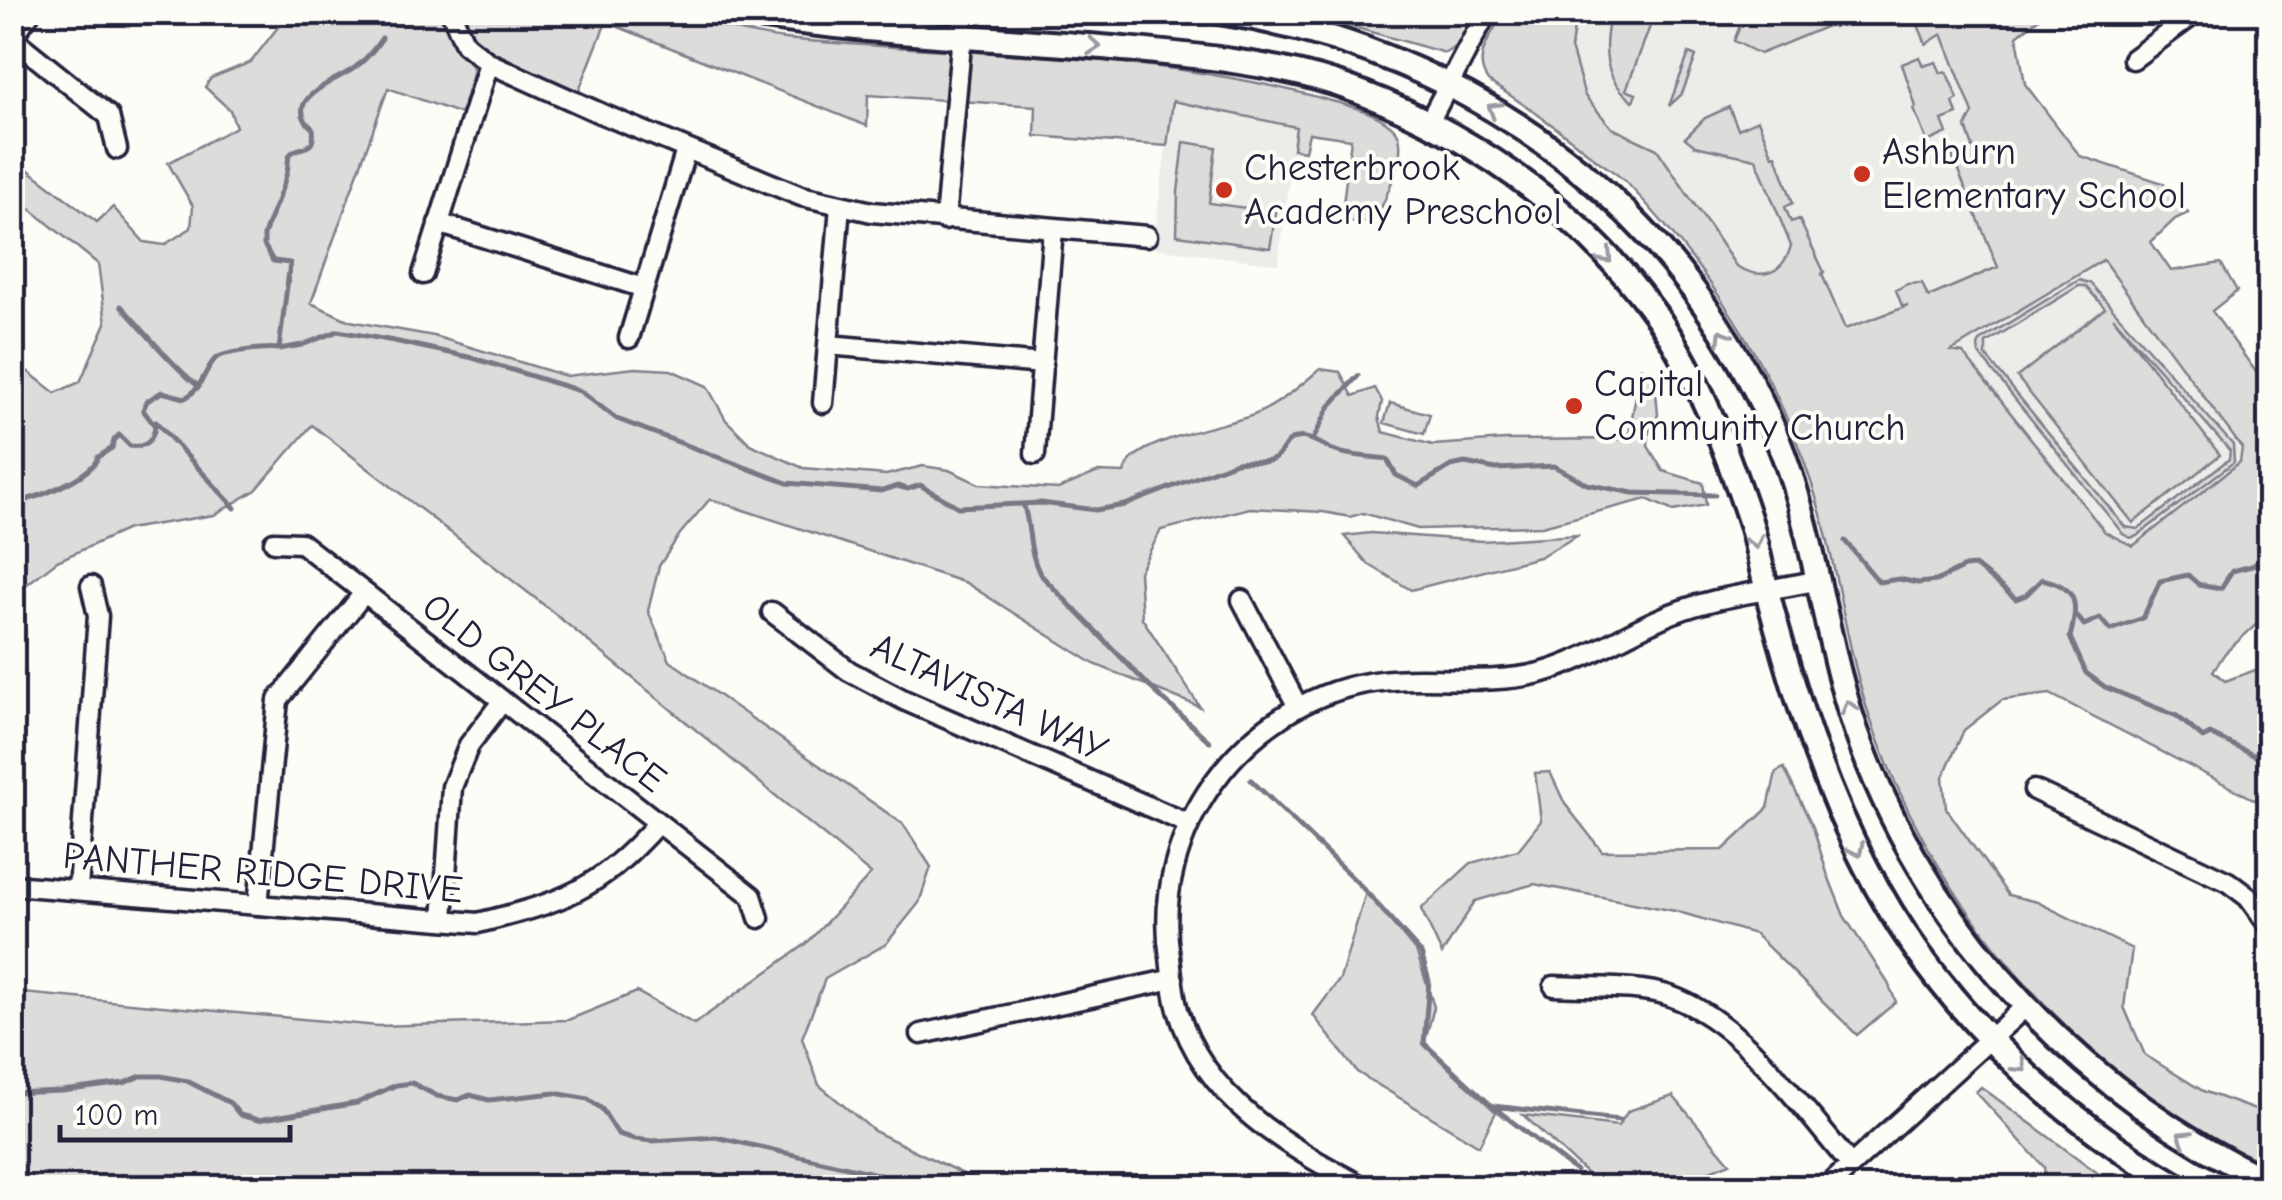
<svg xmlns="http://www.w3.org/2000/svg" width="2282" height="1200" font-family="'Comic Neue',sans-serif">
<style>
.built{fill:#ecece9}
.green{fill:#dddcdb;stroke:#807f8b;stroke-width:2.5;fill-rule:evenodd}
.lines{fill:none;stroke-linecap:round;stroke-linejoin:round}
.stream{stroke:#787885;stroke-width:5}
.minor-casing{stroke:#22223b;stroke-width:25}
.major-casing{stroke:#22223b;stroke-width:30}
.minor{stroke:#fdfcf7;stroke-width:18}
.major{stroke:#fdfcf7;stroke-width:22}
.oneway{stroke:#9a9aa2}
.poi-dot{fill:#c8321e;stroke:#fdfcf7;stroke-width:4}
.labels{text-anchor:middle;dominant-baseline:central;stroke-width:8;stroke-linejoin:round;paint-order:stroke}
.poi-label{font-size:38px;fill:#22223b;stroke:#fdfcf7;text-anchor:start}
.street-label{font-size:38px;fill:#22223b;stroke:#fdfcf7}
</style>
<rect width="100%" height="100%" fill="#fdfcf7"/>
<filter id="ink" filterUnits="userSpaceOnUse"><feTurbulence type="fractalNoise" baseFrequency=".01" numOctaves="2"/><feDisplacementMap in="SourceGraphic" scale="20" xChannelSelector="R" yChannelSelector="G"/><feConvolveMatrix kernelMatrix="1 2 1 2 8 2 1 2 1" color-interpolation-filters="sRGB"/></filter>
<g filter="url(#ink)">
<path class="built" d="M1526 13H2021L1981 44 2269 415V570L2073 660 1808 442 1714 267 1566 119Z
M1172 101 1297 127 1278 264 1153 248Z"/>
<path class="green" d="M302 13H441L451 39 474 69 461 114 388 88 311 303 350 321 434 336 566 376 635 368 671 370 707 386 726 420 750 444 803 468 886 475 923 466 949 470 979 484 1058 489 1098 472 1124 473C1126 469 1128 463 1131 460 1152 438 1220 426 1248 417 1275 408 1299 387 1320 369L1340 372 1353 396 1375 388 1382 401 1379 417 1383 432 1433 445 1505 440 1628 439 1641 368 1655 380 1658 415 1649 432 1648 446 1663 471 1703 483 1706 505 1673 511 1647 499 1542 526 1418 529 1363 513 1350 517 1323 512 1250 508 1161 530 1139 572 1142 618 1200 707 1094 664 966 583 710 499 680 534 659 566 648 611 670 661 903 824 931 867 919 903 886 944 825 979 802 1038 819 1085 874 1131 990 1187 139 1188C114 1176 102 1184 77 1187 57 1190 33 1188 13 1187V992L378 1026 568 1020 637 992 694 1024 806 944 871 874 544 605 312 425 256 490 214 515 128 529 57 561 13 595V375L26 370 55 393 80 382 106 323 98 264 13 195V158L97 222 113 207 144 242 164 245 191 228 193 206 168 163 236 127 230 110 205 87 211 78 251 62 278 27Z
M461 13C525 13 588 10 651 13 692 14 742 35 785 39 966 56 1152 50 1328 100 1349 106 1382 113 1396 131 1410 149 1386 195 1378 216 1365 225 1356 223 1341 220L1351 139 1309 133 1305 151 1293 149 1296 127 1173 101 1167 146 1035 136 1036 106 868 95 867 126 606 22 578 93 484 47 471 37Z
M1304 13 1474 12V13L1457 46 1445 53Z
M1503 13H1576L1571 48 1585 96 1612 128 1657 149 1736 266C1761 280 1782 276 1791 246L1756 159 1695 146 1685 138 1705 118 1729 107 1738 129 1758 120 1773 156 1776 155 1793 203 1785 207 1791 222 1799 219 1824 272 1822 274 1845 329 1908 306H1902L1896 290 1907 284 1922 283 1928 297 1998 267 1952 156 1973 147 1966 127 1973 113 1942 34 1926 44 1913 13H2045L2017 36 2025 84 2080 156 2163 183 2188 213 2175 219 2151 242 2171 271 2221 263 2237 291 2212 311 2269 390 2270 612 2225 653 2213 671 2225 681 2269 665V807L2050 694 2002 700 1964 730 1943 777 1946 808 2008 895 2037 902 2132 949 2124 1007 2145 1055 2203 1091 2255 1110 2269 1108V1166C2078 1076 1931 907 1866 706 1850 655 1842 603 1830 551 1819 500 1801 448 1779 401 1742 322 1688 247 1628 184 1619 175 1608 168 1598 161 1563 132 1526 105 1488 81 1471 58 1492 35 1503 13ZM2103 260 2242 448 2240 462 2133 546 2105 532 1963 353 1951 351Z
M1611 13H1655L1626 90 1636 94 1633 101C1603 79 1602 48 1611 13Z
M1858 13 1859 16 1834 27 1832 24 1760 54 1734 41 1745 13Z
M1689 53 1696 56 1682 94 1669 106Z
M1919 57 1923 66 1936 62 1941 73 1946 71 1958 99 1953 102 1957 114 1942 120 1947 133 1927 142 1914 109 1916 107 1902 64Z
M1184 142 1216 147 1209 203 1276 212 1270 248 1177 235 1178 192Z
M2079 280 2090 283 2233 445 2234 462 2137 536 2130 538 2123 534 1979 354 1978 346 1981 340ZM2079 286H2085L2105 308 2017 377 2133 523 2220 455 2113 317 2230 451 2229 459 2138 529 2125 527 1986 356V343Z
M1390 403 1430 414 1424 434 1384 423Z
M1371 533 1482 541 1579 535 1539 557 1411 590 1368 564 1344 536Z
M1784 768 1813 827 1827 873 1844 916 1888 983 1896 1002 1857 1035 1755 934 1675 911 1534 884 1475 901 1442 954 1421 909 1471 863 1518 850 1541 821 1535 773 1550 772 1565 804 1602 851 1723 850 1768 808 1776 772Z
M1366 892 1417 953 1434 1007 1424 1045 1496 1112 1479 1146 1357 1072 1313 1015 1340 979Z
M1981 1087 2114 1185 2115 1187H2046L2044 1167 1976 1092Z
M1673 1096 1730 1163 1680 1183 1601 1187 1523 1115 1618 1126 1628 1111Z"/>
<g class="lines">
<path class="stream" d="M121 306C147 334 170 363 199 387
M279 349 302 345 338 331 394 341 473 358 580 391 617 419 787 483 882 491 897 486 908 489 920 485 958 507 1041 503 1096 510 1125 505 1236 462C1250 459 1265 465 1274 459 1283 454 1284 441 1296 438 1310 435 1321 445 1333 450 1350 457 1368 456 1387 459L1396 475 1418 486 1451 466 1465 463 1496 469 1554 466 1587 484 1633 493 1715 495
M156 422 235 508
M1313 440 1329 407 1358 376
M12 503C34 500 92 477 98 457L112 448 114 440 119 435 130 446C146 448 153 441 155 426L143 410 147 401 162 392 185 398C203 388 203 372 215 359 222 352 267 347 279 349L290 263 273 261 264 245V235C271 214 282 193 287 172 288 169 288 159 289 156 298 142 316 156 313 129 280 100 333 82 353 69 365 61 374 50 382 38
M1024 506C1031 530 1028 551 1040 574L1152 689 1210 742
M1845 541 1879 582 1899 579 1918 583 1936 581 1964 567 1975 566 2016 599 2026 595 2042 579C2078 587 2079 604 2070 637L2086 673 2105 687 2177 716 2203 738 2210 734 2270 763
M2077 616 2084 625 2100 618 2110 630 2143 618 2160 581 2188 575 2198 584 2221 588 2232 571 2252 566 2263 559 2270 546
M1251 780 1360 885 1421 953 1429 981 1424 1043 1492 1106 1576 1171
M12 1093 62 1091 124 1083 141 1076H161L187 1081 230 1103 240 1115 258 1120 357 1103 396 1085 412 1083 437 1096 458 1100 470 1095 489 1100 555 1093 588 1099 602 1109 618 1134 635 1139 652 1141 716 1137 869 1172 920 1188
M1493 1106 1619 1120"/>
<defs>
<path id="minor" d="M451 12 465 44 489 63 602 114 801 196 872 212 1147 236
M12 37 31 12
M12 38 109 116 117 149
M2133 59 2197 12
M1428 124 1487 12
M945 220 964 12
M438 223 644 288
M423 274 489 63
M629 338 686 150
M828 345 1043 364
M823 403 840 206
M1035 454 1053 229
M274 542 301 543 752 896 759 918
M1242 600 1298 707
M772 612 849 671 906 701 1189 824
M2034 790 2228 882 2248 897 2270 927
M12 885 478 923C563 902 597 891 657 824
M78 889 98 616 91 586
M258 905 278 700 364 593
M443 920 452 787 469 745 501 703
M1554 986C1588 988 1638 985 1670 996 1743 1022 1802 1108 1851 1165
M921 1034 1173 979
M1365 1188C1287 1146 1205 1101 1178 1010 1173 993 1172 974 1170 957 1150 833 1242 705 1367 683 1424 673 1484 687 1540 673 1584 661 1617 638 1657 620 1708 596 1765 592 1819 580
M1826 1188 2025 1007"/>
<path id="major" d="M732 12C858 33 986 37 1113 48 1188 55 1265 61 1337 84 1462 126 1582 210 1658 318 1699 378 1725 447 1748 515 1757 541 1761 569 1768 595 1793 689 1821 781 1866 867 1935 1002 2051 1112 2181 1188
M1219 12C1474 51 1692 212 1784 456 1819 551 1826 653 1862 747 1935 940 2085 1094 2270 1183"/>
</defs>
<use href="#minor" class="minor-casing"/>
<use href="#major" class="major-casing"/>
<use href="#minor" class="minor"/>
<use href="#major" class="major"/>
</g>
<defs><path id="oneway-chevron" d="M-2-3.5L2.5 0L-2 3.5" fill="none" stroke-width="1.6" stroke-linecap="round" stroke-linejoin="round" transform="scale(2.5)"/></defs>
<g class="oneway">
<use href="#oneway-chevron" transform="translate(1094 46) rotate(5)"/>
<use href="#oneway-chevron" transform="translate(1494 109) rotate(-148)"/>
<use href="#oneway-chevron" transform="translate(1606 257) rotate(47)"/>
<use href="#oneway-chevron" transform="translate(1723 336) rotate(-122)"/>
<use href="#oneway-chevron" transform="translate(1755 542) rotate(76)"/>
<use href="#oneway-chevron" transform="translate(1849 707) rotate(-107)"/>
<use href="#oneway-chevron" transform="translate(1857 850) rotate(64)"/>
<use href="#oneway-chevron" transform="translate(2020 1066) rotate(43)"/>
<use href="#oneway-chevron" transform="translate(2184 1137) rotate(-148)"/>
</g>
</g>
<g class="poi-dot">
<circle cx="1862" cy="174" r="10"/>
<circle cx="1224" cy="190" r="10"/>
<circle cx="1574" cy="406" r="10"/>
</g>
<g class="labels">
<g class="poi-label">
<text x="1882" y="152">Ashburn<tspan x="1882" dy="44">Elementary School</tspan></text>
<text x="1244" y="168">Chesterbrook<tspan x="1244" dy="44">Academy Preschool</tspan></text>
<text x="1594" y="384">Capital<tspan x="1594" dy="44">Community Church</tspan></text>
</g>
<g class="street-label">
<text transform="translate(544 693) rotate(38)">OLD GREY PLACE</text>
<text transform="translate(989 698) rotate(25)">ALTAVISTA WAY</text>
<text transform="translate(263 873) rotate(5)">PANTHER RIDGE DRIVE</text>
</g>
</g>
<rect width="2282" height="1200" fill="none" stroke="#fdfcf7" stroke-width="50"/>
<rect x="25" y="25" width="2232" height="1150" fill="none" stroke="#22223b" stroke-width="4" filter="url(#ink)"/>
<path d="M60 1125v15h230v-15" fill="none" stroke="#22223b" stroke-width="5"/>
<text x="75" y="1125" font-size="30" fill="#22223b" stroke="#fdfcf7" stroke-width="8" paint-order="stroke">100 m</text>
</svg>
